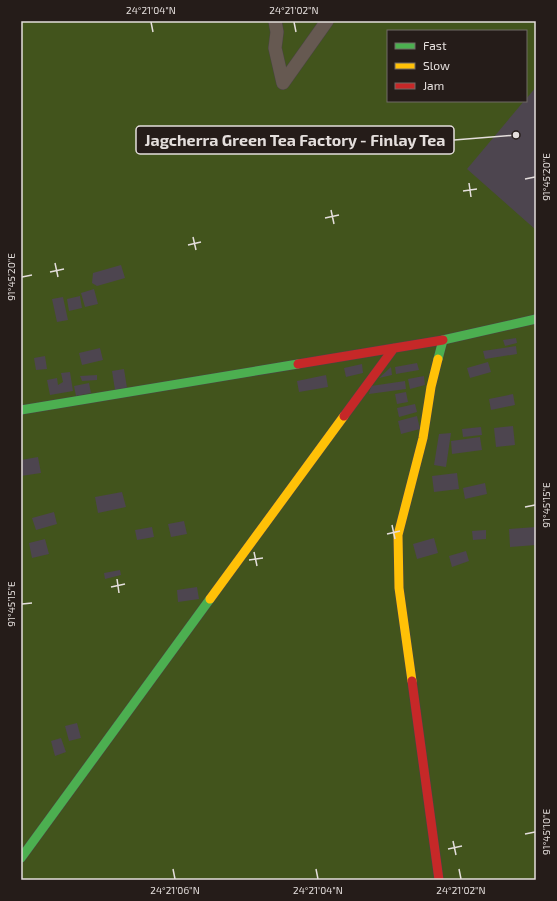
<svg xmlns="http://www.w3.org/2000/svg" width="557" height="901" font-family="'Exo 2',sans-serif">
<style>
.forest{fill:#42541c;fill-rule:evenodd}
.building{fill:#4d454f}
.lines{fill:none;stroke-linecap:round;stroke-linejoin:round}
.street-casing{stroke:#494543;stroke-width:14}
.fast-casing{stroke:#494543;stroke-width:10}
.slow-casing{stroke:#494543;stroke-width:10}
.jam-casing{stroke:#494543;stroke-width:10}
.street{stroke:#665951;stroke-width:13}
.fast{stroke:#4caf50;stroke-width:9}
.slow{stroke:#ffc107;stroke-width:9}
.jam{stroke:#c62828;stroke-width:9}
.ticks{fill:none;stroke:#e4dedc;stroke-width:1.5}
.leader{fill:none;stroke:#e4dedc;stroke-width:1.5}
.callout-dot{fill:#e4dedc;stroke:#251c19;stroke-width:1.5}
.callout{fill:#251c19;stroke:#e4dedc;stroke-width:1.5}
.callout-label{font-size:16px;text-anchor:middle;font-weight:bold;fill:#e4dedc}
.neatline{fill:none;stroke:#e4dedc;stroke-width:1.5}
.ticks-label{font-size:10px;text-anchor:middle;fill:#e4dedc}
</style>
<rect width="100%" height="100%" fill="#2c2725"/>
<path class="forest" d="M21 21H536V880H21ZM388 31H526V101H388Z"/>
<path class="building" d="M536 87V230L467 169 524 101H526V99Z
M121 265 125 278 97 286 92 283 93 273Z
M94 289 98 304 85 307 81 293Z
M80 296 82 308 69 311 67 299Z
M63 297 68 320 57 322 52 299Z
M516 338 517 343 505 346 503 340Z
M516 346 517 354 485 359 483 351Z
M100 348 103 360 82 365 79 353Z
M45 356 47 369 36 370 34 358Z
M488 362 491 372 470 378 467 368Z
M417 363 419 370 396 374 395 367Z
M362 364 363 373 346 377 344 368Z
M391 367 392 375 379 378Z
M124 369 127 388 115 390 112 371Z
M70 372 73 391 50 395 47 380 57 378 58 385 63 382 61 373Z
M97 375V380L82 381 80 376Z
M326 375 328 387 299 392 297 381Z
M424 376 425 385 410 389 408 379Z
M405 381 406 389 369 394 371 386Z
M89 383 91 393 76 396 74 386Z
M406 392 408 402 397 404 395 394Z
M513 394 515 405 491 410 489 399Z
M415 404 417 412 399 417 397 408Z
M417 416 420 429 401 434 398 421Z
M513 426 515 445 496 447 494 428Z
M481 427 482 435 463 437 462 429Z
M451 433 446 467 434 465 439 434Z
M480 437 482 450 452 454 451 441Z
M38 457 41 473 21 476V460Z
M457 473 459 489 434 492 432 476Z
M485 483 487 494 465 499 463 488Z
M122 492 126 507 98 513 95 497Z
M54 512 57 524 36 530 32 518Z
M184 521 187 534 171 537 168 524Z
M152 527 154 537 137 540 135 530Z
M536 527V545L510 547 509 529Z
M486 530V539L473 540 472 531Z
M434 538 438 553 417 559 413 544Z
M45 539 49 554 32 558 29 543Z
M466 551 469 561 452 567 449 556Z
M120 570 121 575 105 579 104 573Z
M197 587 199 599 178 602 177 590Z
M77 723 81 738 69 741 65 726Z
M61 738 66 752 55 756 51 741Z"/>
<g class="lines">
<defs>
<path id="street" d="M275 21 277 32 275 48 283 83 327 21"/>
<path id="fast" d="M438 359 443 340 536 319
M21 410 298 364
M21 858 210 599"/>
<path id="slow" d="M210 599 344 416
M412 681 399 588 398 535 423 438 431 387 438 359"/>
<path id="jam" d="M298 364 443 340
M344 416 394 348
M412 681 439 880"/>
</defs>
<use href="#street" class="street-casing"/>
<use href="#fast" class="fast-casing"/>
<use href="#slow" class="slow-casing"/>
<use href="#jam" class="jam-casing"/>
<use href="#street" class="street"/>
<use href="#fast" class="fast"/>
<use href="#slow" class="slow"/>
<use href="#jam" class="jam"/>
</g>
<path class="ticks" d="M151 22 153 32M294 22 296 32M525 179 535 177M469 183 471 197M463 191 477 189M331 210 334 224M325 218 339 215M193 237 196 250M188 245 201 242M55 263 58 277M50 272 64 269M22 277 32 275M525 507 535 505M392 525 395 539M387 534 400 531M254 552 257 566M249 560 263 558M117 579 119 593M111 587 125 584M22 604 32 603M525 834 535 832M453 841 456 855M448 849 462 846M173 869 175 879M316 869 318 879M459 869 461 879"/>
<path class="leader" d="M516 135L454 140"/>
<circle class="callout-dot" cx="516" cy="135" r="4"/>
<rect class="callout" x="136" y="126" width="318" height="28" rx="4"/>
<g class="callout-label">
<text x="295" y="146">Jagcherra Green Tea Factory - Finlay Tea</text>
</g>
<rect width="557" height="901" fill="none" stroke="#251c19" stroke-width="44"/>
<rect x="387" y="30" width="140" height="72" fill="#251c19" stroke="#716a67"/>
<rect x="395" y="43" width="20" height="6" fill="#4caf50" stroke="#716a67"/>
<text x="423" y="50" font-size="12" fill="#e4dedc">Fast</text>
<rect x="395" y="63" width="20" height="6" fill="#ffc107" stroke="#716a67"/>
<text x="423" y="70" font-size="12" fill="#e4dedc">Slow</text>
<rect x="395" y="83" width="20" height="6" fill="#c62828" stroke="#716a67"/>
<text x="423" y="90" font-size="12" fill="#e4dedc">Jam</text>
<rect x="22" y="22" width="513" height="857" class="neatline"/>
<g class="ticks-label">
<text x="151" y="14">24°21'04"N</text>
<text x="294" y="14">24°21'02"N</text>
<text transform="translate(546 177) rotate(-90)" y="4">91°45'20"E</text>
<text transform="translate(11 277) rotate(-90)" y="4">91°45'20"E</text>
<text transform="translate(546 505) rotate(-90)" y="4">91°45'15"E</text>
<text transform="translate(11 604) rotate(-90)" y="4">91°45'15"E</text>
<text transform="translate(546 832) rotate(-90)" y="4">91°45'10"E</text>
<text x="175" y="894">24°21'06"N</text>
<text x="318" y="894">24°21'04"N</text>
<text x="461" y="894">24°21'02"N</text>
</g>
</svg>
